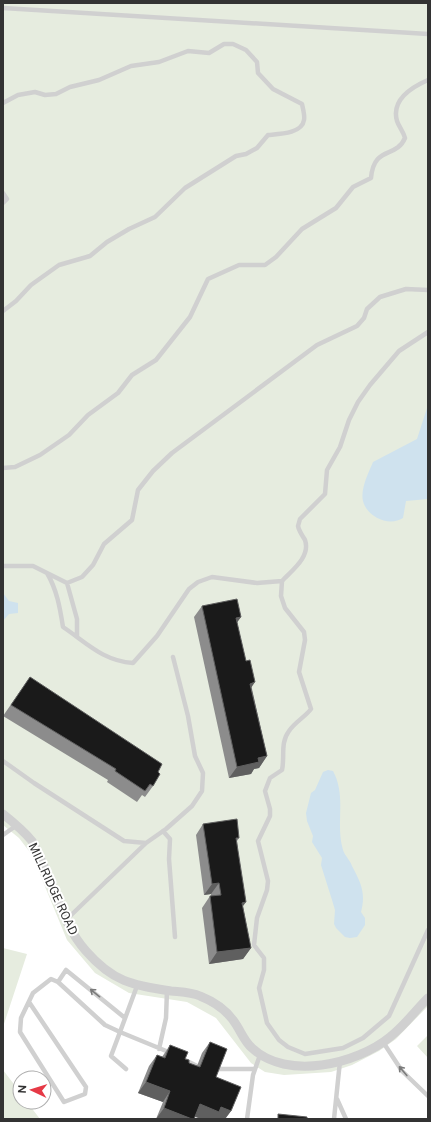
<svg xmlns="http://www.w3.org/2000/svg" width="431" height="1122" font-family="'Public Sans',sans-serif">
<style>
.green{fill:#e6ecdf}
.water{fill:#cfe2ee}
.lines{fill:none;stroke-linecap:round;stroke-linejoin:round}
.lane{stroke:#d0d0d0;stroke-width:4.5}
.street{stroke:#d0d0d0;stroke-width:9}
.wall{fill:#8c8c8c}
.shaded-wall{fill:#5f5f5f}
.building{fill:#1a1a1a;stroke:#5f5f5f}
.oneway{stroke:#7a7a7a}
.labels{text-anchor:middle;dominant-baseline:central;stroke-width:4;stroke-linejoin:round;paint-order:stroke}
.street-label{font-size:12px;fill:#333;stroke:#fff}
</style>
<rect width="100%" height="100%" fill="#fff"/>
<path class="green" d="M3 3H428V1006L396 1039 379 1051 352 1065 331 1072 284 1075 265 1072 251 1063 216 1018 187 1002 129 993 95 973 67 940 32 855 19 838 3 825Z
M3 948 27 954 3 1027Z
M428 1035V1058L417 1046Z
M3 1070 20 1092V1102H27L40 1119H3Z"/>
<path class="water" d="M428 405V499L406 501 403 518C389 527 367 517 363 501 360 489 369 472 373 462L417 439Z
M3 593 9 601 18 603V613L9 614 3 621Z
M328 770 333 771C347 797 335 823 343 850 345 856 350 860 352 866 361 883 366 893 361 912L365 918V925L357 937 350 938 345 937 336 928 334 924 335 910 332 900 321 865 322 858 312 842 313 836 307 821 306 813 311 793 315 790 323 772Z"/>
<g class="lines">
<path class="lane" d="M3 8 428 34
M3 103 18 95 35 92 45 95 56 94 70 87 99 80 131 66 159 62 188 51 209 53 224 44H233L246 50 257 62 258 73 273 89 302 104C303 109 305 116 304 120 302 134 278 134 268 135L257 148 246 154 236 156 185 188 155 217 129 229 107 242 90 256 59 265 31 285 16 301 3 311
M3 193 7 199 3 203
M428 332 399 351 370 385 358 402 349 420 340 447 327 470 325 494 300 519 298 526C299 531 302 535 305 540 311 557 291 571 282 581L281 596 285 608 304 632 305 640 299 672 311 709C305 717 295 722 289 731 280 743 285 757 282 770L270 778 265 791 270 809V816L258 841 268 881 267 890 257 918 254 945 264 958V970L259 988 267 1023 279 1040 288 1047 305 1054 343 1048 363 1038 389 1016 428 930
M3 468 15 467 40 455 69 435 88 415 118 393 132 375 156 360 190 317 208 279 239 265H265L276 257 302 229 336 208 353 187 371 178C374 145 396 159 405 138 403 131 399 127 397 121 391 100 412 87 428 80
M3 566H33L67 583 77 619V637
M47 573C57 590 60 608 63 627 87 643 103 661 133 663L157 636 189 589 198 582 212 577 257 583 282 581
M67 583 82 577 93 565 104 544 132 520 138 490 153 471 172 453 317 345 357 326 364 318 367 309 380 297 406 289 428 290
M3 761 34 783 124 841 146 843 166 829 192 806 202 791 203 773 195 756 188 716 173 657
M163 831 170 839 169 859 175 937
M3 835 17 825
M66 920 146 843
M137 986 120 1032 171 1053
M29 1002 86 1087 85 1094 64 1102 20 1032 21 1018 33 993 51 979 58 982
M125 1018 66 970 58 982 105 1025 120 1032 111 1056 126 1069
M383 1042 402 1071 428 1096
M159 1049 166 1018 167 990
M185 1060 197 1066
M216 1069H255
M337 1099 346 1119
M247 1119 253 1075 260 1055
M334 1119 340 1061"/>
<path class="street" d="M3 814C13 822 23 830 32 841 36 847 39 856 42 862 57 893 63 925 86 951 113 982 132 985 171 991 180 992 191 992 200 996 215 1002 229 1012 237 1026 242 1034 245 1042 252 1048 287 1081 357 1064 390 1037 404 1026 415 1011 428 998"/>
</g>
<path class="wall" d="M202 606 241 617 237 622 267 756 259 768 254 769 251 774 229 778 194 617Z
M30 677 158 772 153 786 145 797 142 795 137 802 107 782 108 780 3 716Z
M203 824 239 838 237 841 243 907 251 948 243 959 209 964 202 908 210 896H211V894L204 895 196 835Z
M210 1042 216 1077 231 1111 225 1119H201L195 1117 194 1119H156L163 1102 138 1093 149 1066 157 1055 162 1057 170 1045 185 1059 189 1063 197 1066 202 1053Z"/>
<path class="shaded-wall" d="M241 617 233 628 236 618Z
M255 682 247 694 250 684Z
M267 756 259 768 254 769 251 774 229 778 237 767 258 758Z
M219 883 211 894 204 895 212 884Z
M246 902 238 913 242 903Z
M251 948 243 959 209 964 217 952Z
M146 1082 170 1091 163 1102 138 1093Z
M200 1104 221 1107 231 1111 225 1119H201L192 1115Z
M164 1108 192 1119H156Z"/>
<path class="building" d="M237 599 241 617 236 618 246 661 250 660 255 682 250 684 267 756 258 758 259 762 237 767 202 606Z
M30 677 162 764 158 772 160 774 153 786 150 784 145 791 115 771 116 769 11 705Z
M237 819 239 838H236L246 902 242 903 251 948 217 952 210 896 221 895 219 883 212 884 203 824Z
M210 1042 227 1049 216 1077 241 1087 231 1111 221 1107 219 1112 200 1104 194 1119H192L164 1108 170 1091 146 1082 157 1055 165 1058 170 1045 188 1052 185 1059 189 1060V1063L200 1067Z
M278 1114 307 1117V1119H278Z"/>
<defs><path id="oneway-shaft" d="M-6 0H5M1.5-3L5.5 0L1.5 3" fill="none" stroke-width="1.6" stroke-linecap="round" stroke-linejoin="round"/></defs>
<g class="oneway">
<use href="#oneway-shaft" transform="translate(95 993) rotate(-141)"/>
<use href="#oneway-shaft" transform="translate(403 1071) rotate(-130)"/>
</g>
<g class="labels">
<g class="street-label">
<text transform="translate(53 889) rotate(65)">MILLRIDGE ROAD</text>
</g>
</g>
<rect width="431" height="1122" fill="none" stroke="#333333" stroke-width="8"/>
<g transform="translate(32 1090) rotate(274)"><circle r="19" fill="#ffffff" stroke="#adadad"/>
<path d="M0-3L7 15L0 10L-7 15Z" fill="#e63946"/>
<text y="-6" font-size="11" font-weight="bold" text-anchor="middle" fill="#333333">N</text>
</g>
</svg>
